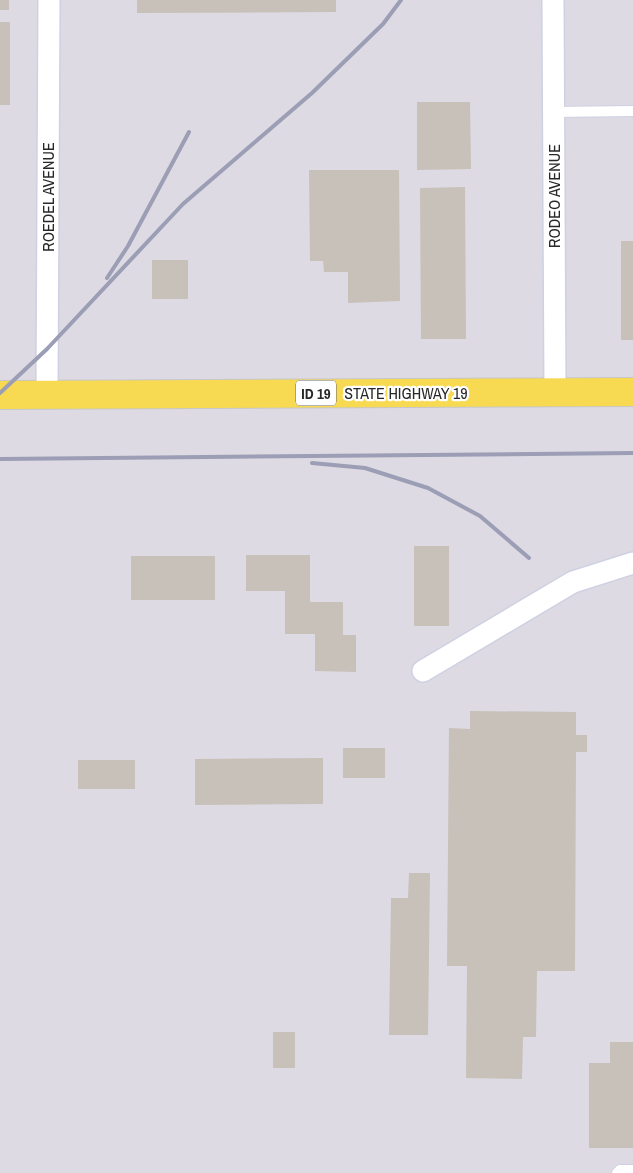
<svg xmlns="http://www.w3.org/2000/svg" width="633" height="1173" font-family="'Archivo Narrow',sans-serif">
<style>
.industrial{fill:#dddae3}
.building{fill:#c7c1b9}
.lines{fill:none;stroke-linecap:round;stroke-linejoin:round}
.service-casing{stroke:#ced1e2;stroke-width:12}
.minor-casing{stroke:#ced1e2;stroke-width:24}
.primary-casing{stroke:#c7c7c7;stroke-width:30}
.service{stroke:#fff;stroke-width:10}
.minor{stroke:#fff;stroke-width:21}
.primary{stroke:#f7da52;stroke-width:28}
.rail{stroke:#9b9eb4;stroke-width:4}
.labels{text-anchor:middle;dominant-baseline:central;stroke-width:4.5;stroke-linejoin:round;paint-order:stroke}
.shield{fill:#fff;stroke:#686868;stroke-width:1}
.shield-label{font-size:15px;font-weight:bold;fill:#282828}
.street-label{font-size:16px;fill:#282828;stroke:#fff}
</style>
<rect width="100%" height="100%" fill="#ece4d9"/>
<path class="industrial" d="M0 0H633V1173H0Z"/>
<path class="building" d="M0 0H9V10H0Z
M137 0H336V12L137 13Z
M0 22H10V105H0Z
M417 102H470L471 169 417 170Z
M309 170H399L400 301 348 303V272H324L323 261H310Z
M465 187 466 339H421L420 188Z
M621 241H633V340H621Z
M152 260H188V299H152Z
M414 546H449V626H414Z
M246 555H310V602H343V635H356V672L315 671V634H285V591H246Z
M131 556H215V600H131Z
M470 711 576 712V735H587V752H576L575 971H537L536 1037H523L522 1079 466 1078 467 966H447L449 728 470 729Z
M343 748H385V778H343Z
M323 758V804L195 805V759Z
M78 760H135V789H78Z
M409 873H430L428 1035H389L391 898H408Z
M273 1032H295V1068H273Z
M610 1042H633V1148H589V1063H610Z"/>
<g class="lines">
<defs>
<path id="service" d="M553 112 633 111
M617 1173 620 1170H633"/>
<path id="minor" d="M553 0 555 392
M47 394 49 0
M423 671 573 582 633 563"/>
<path id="primary" d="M0 395 633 392"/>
</defs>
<use href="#service" class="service-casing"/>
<use href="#minor" class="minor-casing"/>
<use href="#primary" class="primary-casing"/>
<use href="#service" class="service"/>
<use href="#minor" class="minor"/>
<use href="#primary" class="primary"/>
<path class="rail" d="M107 278 128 246 189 132
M0 393 47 349 183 204 312 93 383 24 401 0
M0 459 633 453
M312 463 365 468 428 488 480 516 529 558"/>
</g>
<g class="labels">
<rect class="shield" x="296" y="380.5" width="40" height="25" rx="4"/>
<g class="shield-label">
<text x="316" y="393">ID 19</text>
</g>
<g class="street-label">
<text transform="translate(554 196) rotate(-90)">RODEO AVENUE</text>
<text transform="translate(48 197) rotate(-90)">ROEDEL AVENUE</text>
<text x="406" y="393">STATE HIGHWAY 19</text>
</g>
</g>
</svg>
